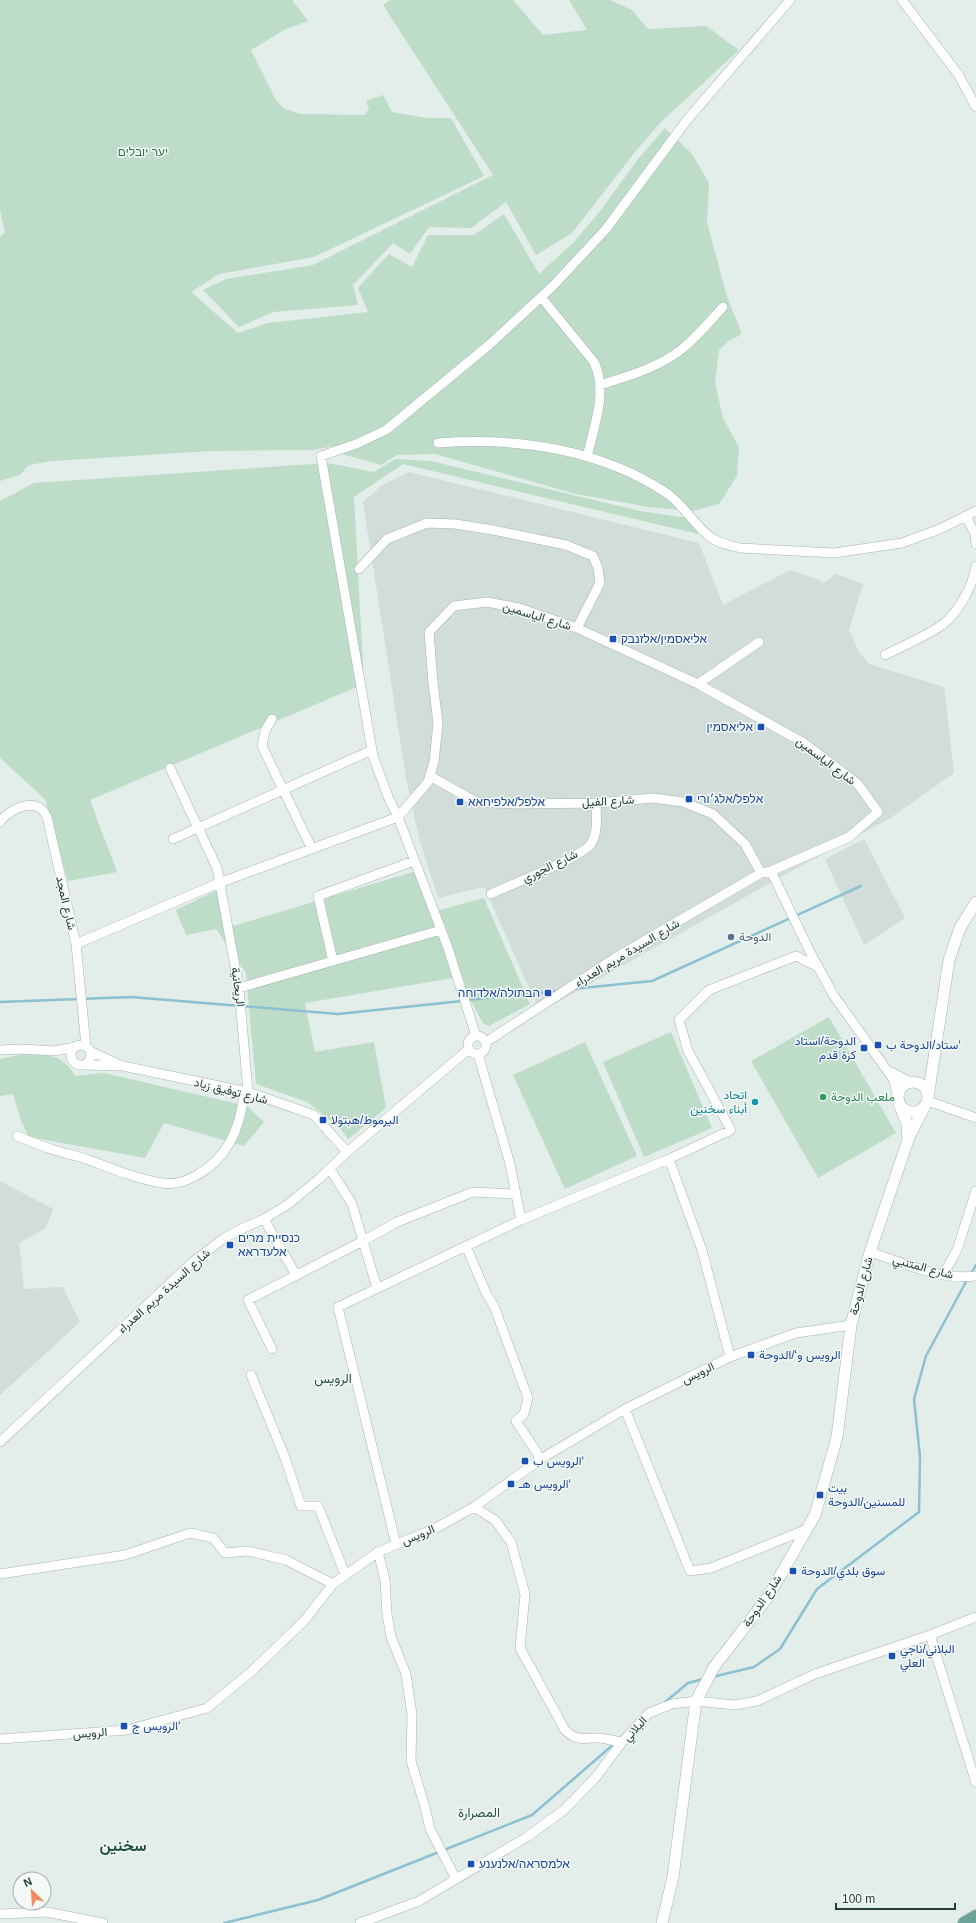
<svg xmlns="http://www.w3.org/2000/svg" width="976" height="1923" font-family="Helvetica,Vazirmatn,Heebo,sans-serif">
<style>
.built{fill:#d1ddd8}
.green{fill:#bdddc8}
.lines{fill:none;stroke-linecap:round;stroke-linejoin:round}
.stream{stroke:#8cc1d1;stroke-width:2.5}
.minor-casing{stroke:#a6b5b1;stroke-width:10}
.tertiary-casing{stroke:#a6b5b1;stroke-width:12}
.primary-casing{stroke:#c1c9c8;stroke-width:14}
.minor{stroke:#fff;stroke-width:9}
.tertiary{stroke:#fff;stroke-width:11}
.primary{stroke:#69a297;stroke-width:12}
.transit-dot{fill:#1a4fb4;stroke:#f4f9f7;stroke-width:1.5}
.service-dot{fill:#5c6f8a;stroke:#f4f9f7;stroke-width:1.5}
.leisure-dot{fill:#2e9e5b;stroke:#f4f9f7;stroke-width:1.5}
.culture-dot{fill:#0f9aa8;stroke:#f4f9f7;stroke-width:1.5}
.labels{text-anchor:middle;dominant-baseline:central;stroke-width:3;stroke-linejoin:round;paint-order:stroke}
.park-label{font-size:12px;fill:#2e744e;stroke:#f4f9f7}
.street-label{font-size:12px;fill:#233e39;stroke:#f4f9f7}
.transit-label{font-size:12px;fill:#164399;stroke:#f4f9f7;text-anchor:start}
.service-label{font-size:12px;fill:#4e5e75;stroke:#f4f9f7;text-anchor:start}
.culture-label{font-size:12px;fill:#0d838f;stroke:#f4f9f7;text-anchor:end}
.leisure-label{font-size:12px;fill:#27864d;stroke:#f4f9f7;text-anchor:start}
.neighbourhood-label{font-size:13px;fill:#1f5047;stroke:#f4f9f7}
.district-label{font-size:16px;font-weight:bold;fill:#1f5047;stroke:#f4f9f7}
</style>
<rect width="100%" height="100%" fill="#e3ede9"/>
<path class="built" d="M409 472 699 543 723 605 790 570 820 580 823 583 836 574 863 584 849 630 859 652 869 664 944 687 954 773 889 819 804 864 540 1012 484 887 438 898 419 838 406 778 363 502 382 485Z
M864 839 905 918 864 945 825 859Z
M0 1181 53 1209 46 1228 19 1243 24 1289 63 1287 80 1322 0 1395Z"/>
<path class="green" d="M0 0H292L308 21 284 30 251 50 276 100 283 108 300 114 365 115 369 108 366 101 383 95 392 112 427 118H451L484 176 314 257 219 274 191 292 238 333 268 323 368 312 358 288 389 254 412 267 428 235H474L504 214 539 274 574 242 601 210 638 159 665 128 692 154 709 183 707 222 727 297 742 334 729 341 719 350 715 382 723 418 739 447 737 476 719 504 693 511 649 507 576 494 435 454 397 455 381 465 338 453 334 446 313 450 211 451 52 461 29 465 20 475 0 481V237L5 232 0 210Z
M390 0H513L543 35 587 30 569 0H610L632 10 648 29 706 26 739 50 661 122 635 152 572 233 536 255 506 202 471 228 429 227 410 254 393 243 353 285 358 305 273 312 239 327 203 290 226 279 313 265 493 175 383 5Z
M395 459 431 461 640 511 680 517H699L698 534 403 464 354 497 364 684 90 800 117 872 68 881 45 799 0 758V501L34 483 328 463 374 472Z
M423 869 436 911 484 898 530 1004 489 1026 484 1024 480 1018 459 977 305 1003 315 1052 374 1042 386 1108 348 1139 340 1128 307 1102 256 1084 246 973 216 929 186 935 176 910 219 889 230 927Z
M829 1017 896 1133 818 1178 751 1061Z
M671 1032 712 1128 644 1157 603 1062Z
M585 1042 637 1156 565 1189 513 1075Z
M23 1054C48 1055 61 1052 75 1076L104 1073 247 1106 264 1122 244 1146 164 1123 145 1158 29 1137 21 1121 13 1094 0 1096V1059Z"/>
<g class="lines">
<path class="stream" d="M572 989 652 981 861 886
M467 1000 559 991
M0 1002 131 997 338 1014 462 1001
M971 1274 976 1265
M712 1677 754 1667 780 1649 817 1589 919 1512 920 1457 914 1399 926 1356 968 1278
M664 1703 688 1683 703 1679
M444 1850 532 1815 615 1743
M224 1923 318 1900 439 1852"/>
<defs>
<path id="minor" d="M902 0 958 74 976 107
M541 297 594 362C608 392 594 426 587 457
M600 385C628 376 658 368 682 349 697 337 710 321 723 307
M438 443C517 437 601 449 668 494 684 506 694 524 709 536 717 543 729 545 740 548L834 553 902 543 940 529 976 511
M966 516 975 534 976 544
M359 569 387 539 427 523 455 524 493 530 566 545 593 556 598 568 600 583 577 628
M885 655C903 646 922 638 939 627 957 616 973 586 976 566
M272 719 265 731 262 746 312 849
M170 768 217 868 239 988 248 1092
M430 776 476 802 517 804 596 803 653 798 683 802 713 814 745 844 761 873
M0 822C7 812 26 801 38 807 42 809 45 813 47 817L76 944 86 1046
M173 839 372 750
M771 871 811 954 834 996 894 1080 898 1099
M491 894C510 885 580 858 590 845 599 833 596 816 596 803
M76 944 219 883 398 817 428 782 434 762 438 723 433 683 429 632 454 606 487 602 519 608 577 628 698 684
M333 961 318 896 414 861
M239 988 441 930
M468 1045a9 9 0 1 1 18 0a9 9 0 1 1-18 0Z
M476 1036 448 948 398 817 389 799 373 756 321 456 356 444 386 430 489 345 553 286 606 229 687 120 790 0
M486 1042 615 958 761 873 771 871 849 837 878 812 857 783 804 743 698 684 759 642
M71 1055a10 10 0 1 1 20 0a10 10 0 1 1-20 0Z
M0 1050 21 1049 53 1051 76 1047
M90 1051 118 1064
M478 1054 510 1164 521 1220
M85 1065 123 1066 248 1092 314 1115 347 1152
M891 1072 910 1082
M928 1101 976 1118
M17 1136C29 1141 42 1146 54 1150 66 1154 78 1156 89 1160 113 1169 137 1179 162 1183 174 1185 187 1181 197 1175 228 1158 241 1126 244 1092
M669 1159 702 1250 730 1357
M330 1169 352 1204 377 1288
M264 1219 296 1275
M466 1246 486 1293 494 1306 528 1398 524 1414 516 1421 541 1459
M870 1252C904 1263 941 1281 976 1276
M943 1275 957 1250 976 1191
M272 1349 248 1300 363 1241 397 1222 473 1192 515 1194
M251 1375 284 1455 301 1506H318L345 1574
M625 1409 690 1571 711 1568 805 1530
M0 1442 194 1261 223 1239 241 1229 264 1219 287 1205 319 1179 347 1152 469 1049
M474 1507 495 1520 511 1542 525 1594 520 1648 565 1730C579 1743 583 1737 600 1738 607 1739 615 1741 622 1742
M396 1544 338 1307 521 1220 669 1159 731 1130 688 1051 679 1020 709 990 796 956 818 967
M378 1552 385 1580 387 1614 391 1637 406 1674 412 1715 411 1761 425 1807 430 1829 456 1879
M0 1574 125 1555 190 1533 213 1538 225 1553 248 1551 286 1560 333 1584
M930 1635 976 1783
M0 1739 127 1730 207 1708 251 1672 304 1621 333 1584 378 1552 436 1528 474 1507 541 1459 625 1409 730 1357 796 1333 851 1325
M0 1914 46 1912 103 1923
M360 1923 419 1901 527 1837 564 1810 596 1777 622 1742 649 1713 672 1704 696 1701 735 1705 757 1701 815 1674 930 1635 976 1617"/>
<path id="tertiary" d="M898 1097a15 15 0 1 1 30 0a15 15 0 1 1-30 0Z
M928 1097 949 960 960 928 976 902
M899 1104 907 1123 908 1138
M662 1923 673 1877 696 1701 714 1667 768 1597 815 1515 837 1437 851 1325 870 1252 909 1137 925 1106"/>
<path id="primary" d="M964 1923 976 1916"/>
</defs>
<use href="#minor" class="minor-casing"/>
<use href="#tertiary" class="tertiary-casing"/>
<use href="#primary" class="primary-casing"/>
<use href="#minor" class="minor"/>
<use href="#tertiary" class="tertiary"/>
<use href="#primary" class="primary"/>
</g>
<g class="transit-dot">
<rect x="609" y="635" width="8" height="8" rx="2"/>
<rect x="757" y="723" width="8" height="8" rx="2"/>
<rect x="685" y="795" width="8" height="8" rx="2"/>
<rect x="456" y="798" width="8" height="8" rx="2"/>
<rect x="544" y="989" width="8" height="8" rx="2"/>
<rect x="874" y="1041" width="8" height="8" rx="2"/>
<rect x="860" y="1044" width="8" height="8" rx="2"/>
<rect x="319" y="1116" width="8" height="8" rx="2"/>
<rect x="226" y="1241" width="8" height="8" rx="2"/>
<rect x="747" y="1351" width="8" height="8" rx="2"/>
<rect x="521" y="1457" width="8" height="8" rx="2"/>
<rect x="507" y="1480" width="8" height="8" rx="2"/>
<rect x="816" y="1491" width="8" height="8" rx="2"/>
<rect x="789" y="1567" width="8" height="8" rx="2"/>
<rect x="888" y="1652" width="8" height="8" rx="2"/>
<rect x="120" y="1722" width="8" height="8" rx="2"/>
<rect x="467" y="1860" width="8" height="8" rx="2"/>
</g>
<circle class="service-dot" cx="731" cy="937" r="4"/>
<circle class="leisure-dot" cx="823" cy="1097" r="4"/>
<circle class="culture-dot" cx="755" cy="1102" r="4"/>
<g class="labels">
<g class="park-label">
<text x="143" y="152">יער יובלים</text>
</g>
<g class="street-label">
<text transform="translate(537 616) rotate(17)">شارع الياسمين</text>
<text transform="translate(826 761) rotate(37)">شارع الياسمين</text>
<text transform="translate(608 801) rotate(-3)">شارع الفيل</text>
<text transform="translate(550 866) rotate(-26)">شارع الجوري</text>
<text transform="translate(66 903) rotate(77)">شارع المجد</text>
<text transform="translate(627 953) rotate(-31)">شارع السيدة مريم العدراء</text>
<text transform="translate(238 987) rotate(82)">الريحانية</text>
<text transform="translate(231 1091) rotate(14)">شارع توفيق زياد</text>
<text transform="translate(923 1267) rotate(15)">شارع المتنبي</text>
<text transform="translate(861 1286) rotate(-75)">شارع الدوحة</text>
<text transform="translate(164 1291) rotate(-42)">شارع السيدة مريم العدراء</text>
<text transform="translate(698 1373) rotate(-26)">الرويس</text>
<text transform="translate(418 1535) rotate(-23)">الرويس</text>
<text transform="translate(762 1601) rotate(-56)">شارع الدوحة</text>
<text transform="translate(635 1729) rotate(-47)">البلاني</text>
<text transform="translate(90 1733) rotate(-4)">الرويس</text>
</g>
<g class="transit-label">
<text x="621" y="639">אליאסמין/אלזנבק</text>
<text x="753" y="727" text-anchor="end">אליאסמין</text>
<text x="697" y="799">אלפל/אלג׳ורי</text>
<text x="468" y="802">אלפל/אלפיחאא</text>
<text x="540" y="993" text-anchor="end">הבתולה/אלדוחה</text>
<text x="856" y="1041" text-anchor="end">الدوحة/استاد<tspan x="856" dy="14">كرة قدم</tspan></text>
<text x="886" y="1045">ستاد/الدوحة ب‘</text>
<text x="331" y="1120">اليرموط/هبتولا</text>
<text x="238" y="1238">כנסיית מרים<tspan x="238" dy="14">אלעדראא</tspan></text>
<text x="759" y="1355">الرويس و‘/الدوحة</text>
<text x="533" y="1461">الرويس ب‘</text>
<text x="519" y="1484">الرويس هـ‘</text>
<text x="828" y="1488">بيت<tspan x="828" dy="14">للمسنين/الدوحة</tspan></text>
<text x="801" y="1571">سوق بلدي/الدوحة</text>
<text x="900" y="1649">البلاني/ناجي<tspan x="900" dy="14">العلي</tspan></text>
<text x="132" y="1726">الرويس ج‘</text>
<text x="479" y="1864">אלמסראה/אלנענע</text>
</g>
<g class="service-label">
<text x="739" y="937">الدوحة</text>
</g>
<g class="culture-label">
<text x="747" y="1095">اتحاد<tspan x="747" dy="14">أبناء سخنين</tspan></text>
</g>
<g class="leisure-label">
<text x="831" y="1097">ملعب الدوحة</text>
</g>
<g class="neighbourhood-label">
<text x="333" y="1378">الرويس</text>
<text x="479" y="1812">المصرارة</text>
</g>
<g class="district-label">
<text x="123" y="1845">سخنين</text>
</g>
</g>
<g transform="translate(32 1891) rotate(335)"><circle r="19" fill="#f4f9f7" stroke="#a0aeab"/>
<path d="M0-3L7 15L0 10L-7 15Z" fill="#f08c5e"/>
<text y="-6" font-size="11" font-weight="bold" text-anchor="middle" fill="#233e39">N</text>
</g>
<path d="M836 1903v6h119v-6" fill="none" stroke="#233e39" stroke-width="2"/>
<text x="842" y="1903" font-size="12" fill="#233e39" stroke="#f4f9f7" stroke-width="3" paint-order="stroke">100 m</text>
</svg>
